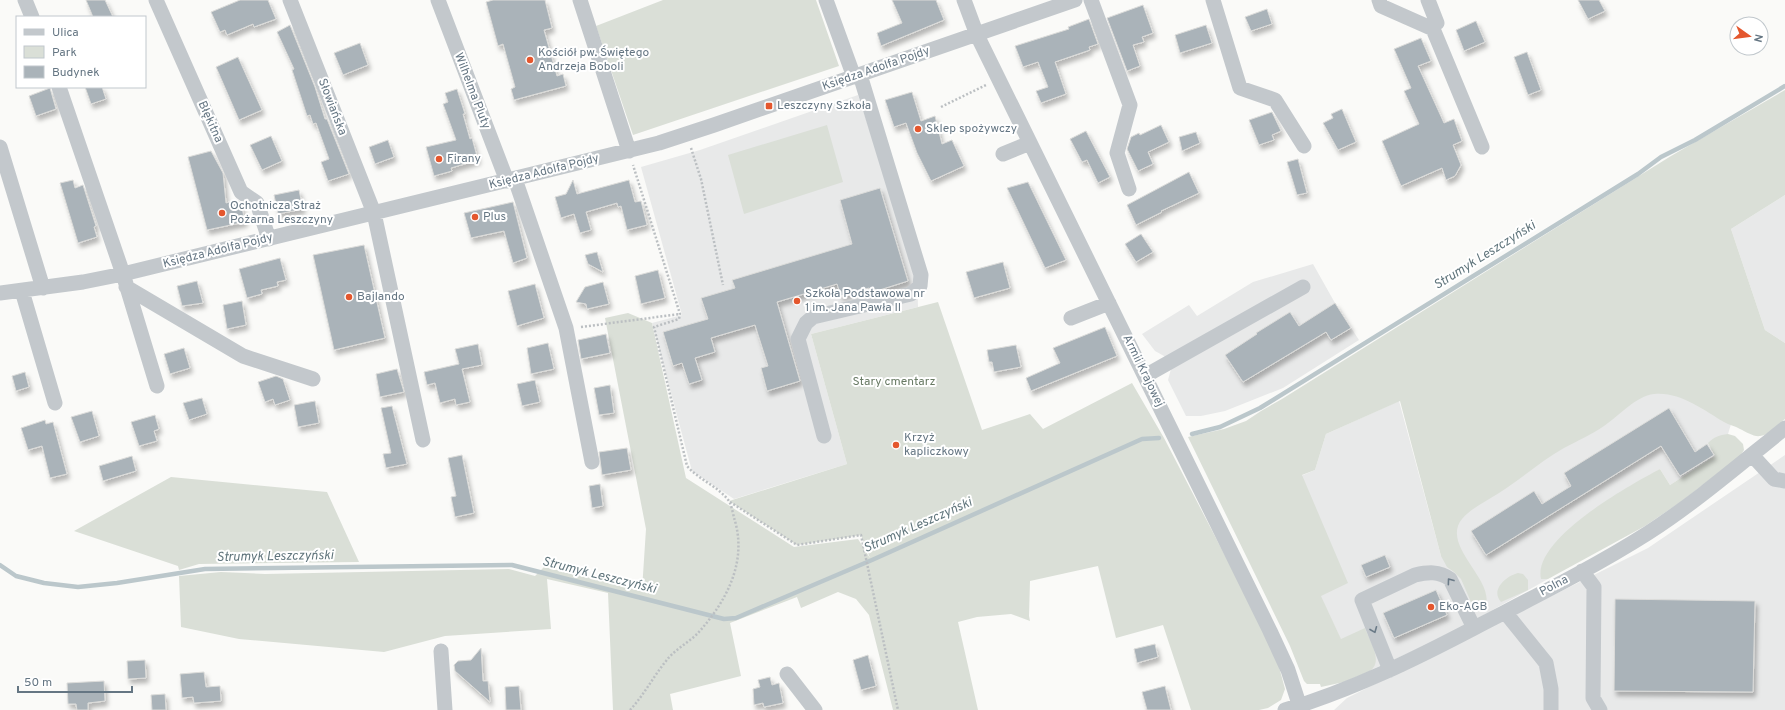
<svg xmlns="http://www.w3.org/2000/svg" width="1785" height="710" font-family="Overpass,sans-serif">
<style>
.built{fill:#e8e9e9}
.green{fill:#dadfd7}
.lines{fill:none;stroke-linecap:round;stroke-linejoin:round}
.stream{stroke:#bbc7cb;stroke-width:4.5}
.building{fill:#aab3b9;stroke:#dcdcda;filter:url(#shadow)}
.path{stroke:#bbbfc2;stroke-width:2.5;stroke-dasharray:2 2;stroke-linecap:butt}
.minor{stroke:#c3c8cc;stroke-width:15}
.oneway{stroke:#6a7a87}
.poi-dot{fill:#e4572e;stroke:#fff;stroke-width:1.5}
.labels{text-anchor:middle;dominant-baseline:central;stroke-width:4;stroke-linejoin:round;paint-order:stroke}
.poi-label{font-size:12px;fill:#657683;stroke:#fff;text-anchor:start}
.street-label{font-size:12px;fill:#657683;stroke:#fff}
.park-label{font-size:12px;fill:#687a64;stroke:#fff}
.water-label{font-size:13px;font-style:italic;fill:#60757c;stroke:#fff}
</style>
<defs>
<filter id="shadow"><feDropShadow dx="2.5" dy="4.5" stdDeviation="2" flood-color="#0004"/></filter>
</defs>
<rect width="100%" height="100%" fill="#fafaf8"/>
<path class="built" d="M858 95 917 275 918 307 811 334 847 464 734 499 692 471 652 323 682 315 641 167 700 150Z
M1785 195V343L1765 330 1731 229Z
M1313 264 1335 303 1359 340 1283 388 1225 411 1201 416H1186L1168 380 1171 369 1164 356 1155 351 1142 334 1189 305 1197 316 1253 282Z
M1669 389 1732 421 1728 434 1716 456 1670 485 1660 469 1552 549 1548 579 1450 634 1358 676 1319 593 1296 478 1315 470 1326 434 1399 401 1441 556 1442 523 1646 391Z
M1785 455V710H1334L1347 698 1648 548Z"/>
<path class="green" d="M663 0H816L839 66 633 135 596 26Z
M1785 90V195L1731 229 1765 330 1785 343V419C1778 424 1768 436 1760 436 1754 437 1746 432 1740 429 1735 426 1729 425 1724 422 1704 410 1679 391 1654 394 1636 396 1619 416 1604 426 1591 435 1577 441 1564 448 1541 461 1521 479 1499 493 1487 501 1471 508 1462 519 1439 547 1502 584 1483 610L1480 611 1474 609 1461 579 1454 572 1447 567 1441 556 1400 401 1326 434 1315 470 1302 475 1348 583 1321 596 1341 639 1365 628C1369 640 1384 661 1370 671L1344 682 1321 687 1320 684H1307L1304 681 1290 646 1188 437 1224 429 1246 421 1261 411 1282 399 1671 156Z
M827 125 843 182 744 214 728 155Z
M938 302 982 430 1030 414 1043 429 1132 383 1164 438 1275 652 1285 689 1281 700 1268 708 1259 710H1191L1163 625 1116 638 1098 566 1030 581 1029 616 1030 621 1011 614 977 617 958 622 978 710H893L869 615 856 599 838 592 801 608 797 597 730 623 741 676 670 694 673 710H613L608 593 547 579 551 629 445 636 384 652 239 639 181 627 179 576 221 572 265 574 509 569 535 576 544 567 642 590 646 529 605 318 628 313 652 323 686 478 794 547 858 539 870 558 861 535 797 545 729 501 847 464 811 334Z
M1728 434 1735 436 1743 444 1744 450 1740 456 1682 501 1645 526 1548 579H1541C1532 539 1630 485 1660 469L1670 485 1715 456 1708 443C1714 437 1719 435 1728 434Z
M171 477 327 492 359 562 199 564 179 570 178 566 74 531Z
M1518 573 1523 574 1528 580V590L1501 602C1490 590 1506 576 1518 573Z"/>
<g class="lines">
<path class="stream" d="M1192 434 1220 427 1260 408 1638 174 1661 157 1695 140 1785 86
M0 565 16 576 44 583 78 587 117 583 205 569 512 565 724 619 736 618 872 560 1142 439 1159 438"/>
</g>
<path class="building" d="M86 0H105L113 17H93Z
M240 0H268L276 19 254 27 253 24 227 35 225 30 220 32 211 12Z
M493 0H545L552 28 544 30 557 76 563 74 566 86 514 100 511 89 515 87 503 44 498 46 486 2Z
M892 0H936L944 20 881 46 877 33 902 23Z
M1578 0H1599L1605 11 1588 19Z
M1143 5 1153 33 1142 37 1144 42 1133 45 1140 66 1127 71 1107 18Z
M1267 9 1272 24 1251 31 1245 17Z
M1089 19 1098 44 1089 47 1090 50 1055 62 1066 94 1041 103 1036 91 1048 87 1038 62 1023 67 1015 46 1069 29 1068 27Z
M1476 21 1485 42 1464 51 1456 30Z
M290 25 315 87 325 119H327L349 174 328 181 321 162 329 159 316 123 313 124 310 115 307 116 292 70 294 69 277 32Z
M1206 25 1212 43 1180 53 1175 35Z
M1421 38 1431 61 1418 66 1444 123 1454 119 1462 141 1453 145 1461 165 1455 176 1446 180 1442 168 1401 186 1382 141 1419 124 1404 91 1411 88 1394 49Z
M360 43 368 65 343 75 334 53Z
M1527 52 1541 90 1528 95 1514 57Z
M238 57 262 110 239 120 216 67Z
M85 87H102L106 99 91 104Z
M50 88 56 109 36 116 29 96Z
M457 89 465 114H463L470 139 472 138 478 160 451 168 452 171 434 176 426 147 456 140 443 104 448 102 445 93Z
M912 92 921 121 935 116 942 144 952 140 964 166 931 181 917 153 906 123 894 127 885 100Z
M1342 109 1356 142 1338 150 1323 123 1333 118 1331 114Z
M1272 112 1281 131 1272 135 1274 140 1259 145 1249 120Z
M1161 125 1169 142 1148 152 1153 164 1138 171 1127 149 1131 137 1139 133 1140 135Z
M1086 131 1110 177 1098 183 1087 160 1082 162 1070 139Z
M1196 132 1200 143 1182 151 1179 137Z
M271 136 282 161 262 170 250 145Z
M388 140 394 157 375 164 369 147Z
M211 151 223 173 226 203 237 200 241 203 245 222 207 230 188 157Z
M1298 159 1307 193 1297 195 1287 162Z
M1189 172 1199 193 1161 211 1162 212 1136 225 1127 205Z
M73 180 75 188 83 185 96 226 94 227 97 237 78 243 60 183Z
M573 180 577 194 629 180 635 202 641 201 647 225 627 230 621 206 618 207 617 203 586 212 591 230 580 233 574 214 561 218 555 197 566 194Z
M1028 182 1066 260 1045 268 1007 188Z
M880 188 908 281 870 293 869 288 841 296 837 284 777 302 800 381 767 391 761 368 768 366 755 325 711 338 715 352 695 358 702 380 689 384 682 363 673 366 663 332 708 319 701 298 735 288 732 280 852 244 840 200Z
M299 190 303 209 278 214 274 195Z
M513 202 527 258 513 263 504 231 471 238 464 213Z
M1141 234 1153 252 1136 262 1125 244Z
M364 245 385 338 334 350 313 255Z
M597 252 603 272 588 264 585 255Z
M280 258 286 280 277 282 278 286 261 290 262 294 247 298 239 269Z
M1003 262 1010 288 974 298 966 272Z
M658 270 665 298 641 304 635 276Z
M197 281 203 303 182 306 177 286Z
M603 282 609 304 587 309 586 304 576 302 585 287Z
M535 284 544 318 517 326 508 291Z
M242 301 246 325 227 329 223 305Z
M1335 303 1351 328 1331 340 1326 332 1243 382 1225 355 1257 334 1256 333 1290 312 1299 326Z
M1105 327 1117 356 1031 391 1026 378 1060 363 1053 348Z
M606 334 610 353 581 359 578 340Z
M548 343 554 369 531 374 527 348Z
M478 344 482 365 462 369 470 402 456 405 455 399 440 403 435 383 427 385 424 372 459 364 455 349Z
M1016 345 1021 367 994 372 992 362H989L987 350Z
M184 348 190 368 170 374 164 354Z
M397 369 404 392 380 397 376 374Z
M25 372 29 387 16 391 12 376Z
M276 376 283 379 290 400 275 405 273 399 265 402 258 382Z
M535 380 540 402 522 406 517 384Z
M610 385 614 413 599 415 594 388Z
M202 398 207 414 189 420 183 403Z
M315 401 319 423 298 427 294 405Z
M392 406 407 464 386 468 383 454 391 453 381 408Z
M1669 408 1695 452 1707 444 1714 455 1680 476 1661 446 1486 555 1471 531 1534 491 1542 504 1571 486 1564 473Z
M92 411 99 436 80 442 71 417Z
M155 415 159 429 154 431 157 441 139 446 131 422Z
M45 420 46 424 53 422 67 474 50 478 42 446 28 450 21 428Z
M627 448 631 470 602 475 599 452Z
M462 455 474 513 455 517 451 497 456 496 448 458Z
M132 456 136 471 103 481 99 466Z
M600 484 603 506 592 508 589 486Z
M1385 555 1390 567 1366 577 1361 565Z
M1436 590 1447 615 1394 638 1383 613Z
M1615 599 1755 601 1753 692 1614 691Z
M1155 644 1158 657 1137 663 1134 649Z
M481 648 483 681H488L490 702 455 671 454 665 458 661 471 660Z
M868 655 876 686 861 690 853 660Z
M145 660 146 678 128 679 127 661Z
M204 672 206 687 220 686 221 701 194 703 193 697 182 698 180 674Z
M770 677 772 685 779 683 783 703 764 707 763 703 754 705 753 689 760 687 758 680Z
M104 681 105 701 88 703V710H77L76 704H68L67 683Z
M519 686 521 710H506L505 687Z
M1165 686 1171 710H1147L1142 692Z
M165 694 166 710H152L151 695Z"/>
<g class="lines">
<path class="path" d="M941 107 986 85
M691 148 701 179 723 285
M581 327 680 314
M730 502 797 545 861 535 898 710
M630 710C644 695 653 677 666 661 674 650 688 643 698 633 726 602 747 563 735 521 733 515 732 506 729 501 718 486 699 480 687 466L654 327 679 319 680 314 633 165"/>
<path class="minor" d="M25 0 32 17
M156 0 241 192 257 203 269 239
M290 0 374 213 423 440
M438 0 507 181
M580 0 629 151
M826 0 854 77
M964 0 977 35 1270 631 1288 670 1301 710
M1091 0 1130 105 1117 153 1129 189
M1213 0 1240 88 1275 100 1304 146
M1379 0 1381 6 1433 29 1482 147
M1428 0 1437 23
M59 87 123 274 157 386
M0 147 43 288
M1003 154 1030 143
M515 179 566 328 592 462
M126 287 243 356 313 379
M22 291 55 403
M0 293 83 282 123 274 659 143 714 125 1075 0
M1071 318 1109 303
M1145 376 1303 287
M824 436 798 339 806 323 813 317 911 294 920 286 921 275 860 75
M1752 455 1774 479 1785 481
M1582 571 1594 587 1593 698 1600 710
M1505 612 1546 663 1551 689V710
M441 651 445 710
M1390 670 1362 600 1415 575C1428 572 1439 571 1450 579L1474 628
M787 674 815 710
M1285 710C1352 690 1415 659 1476 627 1534 597 1593 568 1648 533 1696 502 1740 464 1785 428"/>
</g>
<defs><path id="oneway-chevron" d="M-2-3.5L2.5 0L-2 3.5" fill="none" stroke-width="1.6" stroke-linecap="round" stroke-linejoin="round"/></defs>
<g class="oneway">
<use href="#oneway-chevron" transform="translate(1450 581) rotate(-126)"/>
<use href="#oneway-chevron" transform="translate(1374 630) rotate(68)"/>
</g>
<g class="poi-dot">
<circle cx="530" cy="60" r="4"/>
<rect x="765" y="102" width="8" height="8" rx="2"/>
<circle cx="918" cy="129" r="4"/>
<circle cx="439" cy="159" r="4"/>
<circle cx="222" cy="213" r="4"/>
<circle cx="475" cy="217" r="4"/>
<circle cx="349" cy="297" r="4"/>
<circle cx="797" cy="301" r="4"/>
<circle cx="896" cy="445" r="4"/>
<circle cx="1431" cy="607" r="4"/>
</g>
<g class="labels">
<g class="poi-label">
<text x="538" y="53">Kościół pw. Świętego<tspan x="538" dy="14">Andrzeja Boboli</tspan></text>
<text x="777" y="106">Leszczyny Szkoła</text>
<text x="926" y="129">Sklep spożywczy</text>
<text x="447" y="159">Firany</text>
<text x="230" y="206">Ochotnicza Straż<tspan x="230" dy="14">Pożarna Leszczyny</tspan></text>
<text x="483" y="217">Plus</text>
<text x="805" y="294">Szkoła Podstawowa nr<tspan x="805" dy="14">1 im. Jana Pawła II</tspan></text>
<text x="357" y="297">Bajlando</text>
<text x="904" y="438">Krzyż<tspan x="904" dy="14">kapliczkowy</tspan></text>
<text x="1439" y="607">Eko-AGB</text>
</g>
<g class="street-label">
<text transform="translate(876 69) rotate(-19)">Księdza Adolfa Pojdy</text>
<text transform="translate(472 91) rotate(69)">Wilhelma Pluty</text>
<text transform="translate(332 107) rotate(69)">Słowiańska</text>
<text transform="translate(210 122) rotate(66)">Błękitna</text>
<text transform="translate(544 172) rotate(-14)">Księdza Adolfa Pojdy</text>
<text transform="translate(218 251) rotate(-14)">Księdza Adolfa Pojdy</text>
<text transform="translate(1143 371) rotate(64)">Armii Krajowej</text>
<text transform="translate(1554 586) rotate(-28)">Polna</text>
</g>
<g class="park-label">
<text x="894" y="382">Stary cmentarz</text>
</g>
<g class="water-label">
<text transform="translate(1485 256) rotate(-32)">Strumyk Leszczyński</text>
<text transform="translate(918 526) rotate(-24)">Strumyk Leszczyński</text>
<text transform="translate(275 557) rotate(-1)">Strumyk Leszczyński</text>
<text transform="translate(599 576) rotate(14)">Strumyk Leszczyński</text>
</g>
</g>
<rect x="16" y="16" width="130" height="72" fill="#ffffff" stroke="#c1c8cd"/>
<rect x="24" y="29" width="20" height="6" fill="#c3c8cc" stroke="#c1c8cd"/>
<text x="52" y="36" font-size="12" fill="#657683">Ulica</text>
<rect x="24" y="46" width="20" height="12" fill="#dadfd7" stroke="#c1c8cd"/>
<text x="52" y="56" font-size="12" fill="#657683">Park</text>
<rect x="24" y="66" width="20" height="12" fill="#aab3b9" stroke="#c1c8cd"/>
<text x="52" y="76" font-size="12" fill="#657683">Budynek</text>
<g transform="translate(1749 36) rotate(104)"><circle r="19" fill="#ffffff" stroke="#c1c8cd"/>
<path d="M0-3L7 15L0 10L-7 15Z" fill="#e4572e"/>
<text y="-6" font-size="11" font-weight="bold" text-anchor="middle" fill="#657683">N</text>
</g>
<path d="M18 686v6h114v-6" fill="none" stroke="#657683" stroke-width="2"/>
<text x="24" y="686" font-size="12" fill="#657683" stroke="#ffffff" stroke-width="3" paint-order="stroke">50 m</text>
</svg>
